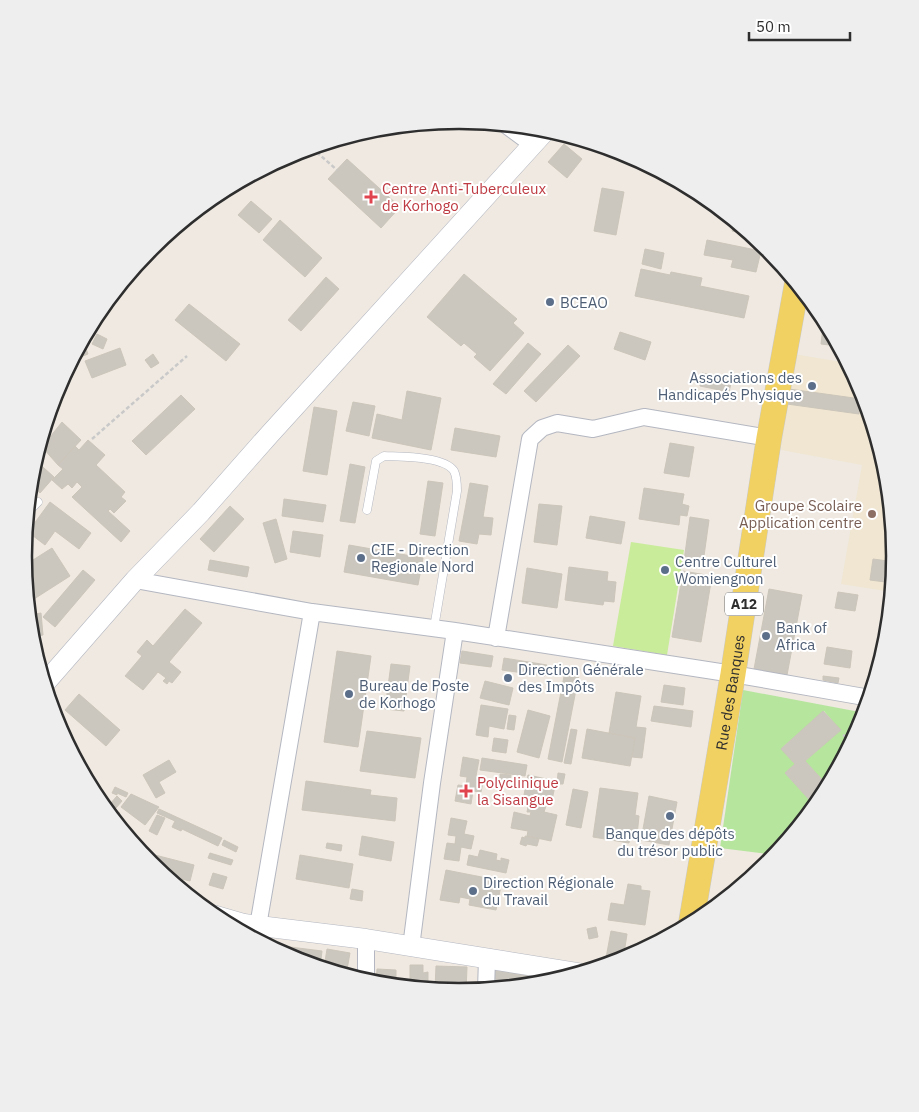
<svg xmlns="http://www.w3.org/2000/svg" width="919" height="1112" font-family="'IBM Plex Sans',sans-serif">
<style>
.education{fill:#f0e6d1}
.green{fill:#b6e59e}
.pitch{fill:#c9ec9a}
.building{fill:#cbc7bf;stroke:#cbc5ba}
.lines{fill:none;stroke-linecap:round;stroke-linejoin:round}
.service-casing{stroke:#b4b7c1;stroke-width:9}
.minor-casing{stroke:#b4b7c1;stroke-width:18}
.tertiary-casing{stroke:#b4b7c1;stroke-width:21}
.primary-casing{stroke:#c9c9c9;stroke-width:26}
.path{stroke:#c9c9c9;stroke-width:2.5;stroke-dasharray:4 2.5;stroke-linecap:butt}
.service{stroke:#fff;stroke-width:8}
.minor{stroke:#fff;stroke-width:16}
.tertiary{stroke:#fff;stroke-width:20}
.primary{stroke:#f2d163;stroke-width:25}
.health-dot{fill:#e0444e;stroke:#fff;stroke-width:2}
.service-dot{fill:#5c6f8a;stroke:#fff;stroke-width:2}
.education-dot{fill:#8d6e63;stroke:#fff;stroke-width:2}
.labels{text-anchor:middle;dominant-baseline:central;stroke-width:4;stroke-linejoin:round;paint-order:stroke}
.shield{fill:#fff;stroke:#6d6d6d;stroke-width:1}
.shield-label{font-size:14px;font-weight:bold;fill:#2e2e2e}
.health-label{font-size:15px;fill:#be3a42;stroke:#fff;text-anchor:start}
.service-label{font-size:15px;fill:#4e5e75;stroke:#fff;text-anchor:start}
.education-label{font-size:15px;fill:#785e54;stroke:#fff;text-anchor:end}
.street-label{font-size:15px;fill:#2e2e2e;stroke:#fff}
.rim{fill:none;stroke:#2e2e2e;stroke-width:2.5}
</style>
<rect width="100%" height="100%" fill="#efe9e1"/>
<path class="education" d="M793 354 848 363 862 390 887 471 895 556 892 592 841 584 862 465 776 449Z"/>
<path class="green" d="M743 690 865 713 862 723 828 786 805 761 840 730 824 711 782 748 795 764 785 773 815 806 775 855 720 848Z"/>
<path class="pitch" d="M631 542 684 550 667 655 613 646Z"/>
<path class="building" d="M564 144 582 159 567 178 548 162Z
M347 159 400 207 381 228 328 179Z
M602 188 624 192 616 235 594 231Z
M251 201 272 219 259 233 238 215Z
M280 220 322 258 305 277 263 240Z
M735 221 750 233 749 235 732 231Z
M170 233 148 260 144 257 152 248Z
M707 240 761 251 756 272 731 267 733 260 704 255Z
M645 249 664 253 661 269 642 264Z
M641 269 670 275 671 272 702 278 700 286 749 296 744 318 635 296Z
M464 274 517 319 513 323 524 333 490 371 474 357 477 354 464 343 461 346 427 317Z
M326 277 339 289 301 331 288 320Z
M189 304 240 344 226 361 175 320Z
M824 319H825L838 346 821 344Z
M620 332 651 342 645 360 614 349Z
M97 334 107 339 103 349 92 344Z
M83 341 88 354 73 360Z
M528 343 541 354 506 394 493 384Z
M568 345 580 356 536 402 524 391Z
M120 348 126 365 92 378 85 361Z
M153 354 159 363 151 368 145 360Z
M702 373 732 379 729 392 700 386Z
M789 389 861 399 859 414 787 404Z
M407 391 441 398 431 450 372 438 377 414 402 420Z
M181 395 195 409 146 455 132 441Z
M353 402 375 406 369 436 346 431Z
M314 407 337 411 327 475 303 471Z
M62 422 81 440 58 465 42 447Z
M455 428 500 436 496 457 451 450Z
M88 440 105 455 96 465 125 492 121 497 126 501 114 513 110 509 108 511 130 531 121 542 72 497 82 487 77 482 72 488 68 484 62 489 52 480 63 469 58 465 75 446 79 450Z
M670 443 694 447 689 477 664 473Z
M35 460 54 477 40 493 31 485Z
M350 464 365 467 355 523 340 521Z
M428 481 443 483 435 536 420 534Z
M470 483 488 486 483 517 493 518 491 535 479 534 477 544 459 541Z
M644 488 684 494 682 504 689 506 687 516 680 515 679 525 639 519Z
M284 499 326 505 323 522 282 516Z
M50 502 91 533 79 549 55 531 45 545 28 532Z
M539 504 562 506 557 545 534 542Z
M230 506 244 519 214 552 200 539Z
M590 516 625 522 621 544 586 538Z
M690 517 709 520 703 563 684 561Z
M276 519 287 559 275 563 263 523Z
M293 531 323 535 320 557 290 552Z
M349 545 423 558 418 585 344 572Z
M52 548 70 576 34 599 27 587 25 565Z
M873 559 895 562 893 583 870 580Z
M210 560 249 567 247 577 208 570Z
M569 567 608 572 607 581 616 582 614 602 604 601 603 605 565 600Z
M527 568 562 574 557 608 522 603Z
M83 570 95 580 55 627 43 617Z
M683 571 712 576 701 642 672 637Z
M769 589 802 595 787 675 754 669Z
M838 592 858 595 855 611 835 608Z
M185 609 202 623 169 662 181 672 172 683 169 681 167 684 163 681 166 678 158 672 143 690 125 676 142 656 137 652 147 640 153 646Z
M41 613 43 635 32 637 30 615Z
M827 647 852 651 850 668 824 664Z
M337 651 371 656 358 747 324 742Z
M462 651 493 656 491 667 460 663Z
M504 658 547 665 545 676 502 670Z
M391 664 410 666 404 711 385 709Z
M566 666 580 669 562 762 548 759Z
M823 676 839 678 838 683 823 680Z
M485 681 513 688 509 705 480 698Z
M664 685 685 688 683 705 661 702Z
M616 692 641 696 636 727 646 728 642 758 632 757 635 738 609 733Z
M79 694 120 730 106 746 65 710Z
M481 705 508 709 504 729 489 726 488 737 476 735Z
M654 706 693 711 691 727 651 721Z
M528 710 550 716 539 758 517 752Z
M823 711 841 730 805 761 828 786 815 806 785 773 795 764 781 749Z
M509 715 516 716 514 730 507 729Z
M571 729 577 730 571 764 564 763Z
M587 729 635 738 630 766 582 758Z
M367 731 421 738 415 778 360 771Z
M494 738 508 740 506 753 492 751Z
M463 757 479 760 476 776 484 777 481 792 473 791 471 804 455 801 458 785 466 786 467 777 460 776Z
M482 758 527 765 525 776 480 770Z
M169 760 176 772 159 782 165 793 156 798 143 775Z
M558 773 565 774 563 784H557Z
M500 774 511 775 510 782 500 781Z
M528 775 556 781 552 800 524 795Z
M306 781 371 790 370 795 397 798 395 821 302 810Z
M115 787 128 793 126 797 117 793V795L112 793Z
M600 788 638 793 635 815 639 816 637 836 630 835 629 843 593 837Z
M573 789 588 792 581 828 566 825Z
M131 794 159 807 145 825 121 807Z
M117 796 122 801 116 808 110 804Z
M649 796 677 802 669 845 641 840Z
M529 802 546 806 544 812 557 815 551 841 527 836 528 831 511 828 514 812 530 816 531 812H527Z
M109 804 120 813 115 820 105 808Z
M159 809 222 838 218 846 182 829 181 831 172 827 175 821 157 813Z
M157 815 165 818 157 835 149 831Z
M451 818 467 821 464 834 474 836 471 849 461 847 459 861 444 859 447 843 455 844 456 836 448 835Z
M362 836 394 842 391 861 359 855Z
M525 836 539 839 537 846 527 844 526 846 520 844 522 837 525 838Z
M224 840 238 847 236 852 222 845Z
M327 843 342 845 341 851 326 848Z
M480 850 497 854 496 860 501 861V858L509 860 506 873 467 865 469 855 478 857Z
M210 853 233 860 231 865 208 858Z
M151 854 194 865 190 881 164 875 149 862Z
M300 855 353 864 349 888 296 879Z
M446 870 502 881 496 910 469 905 470 899 460 897 459 903 440 900Z
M213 873 227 877 223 889 209 885Z
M628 884 641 886V890L650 891 645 925 608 920 611 903 624 905Z
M352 889 363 891 362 901 350 899Z
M596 927 598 937 589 939 587 929Z
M611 931 627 934 623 960 606 958Z
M266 944 322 951 320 967 292 958Z
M327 949 350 953 346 975 324 968Z
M410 965H423V973L428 972V989L410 987Z
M436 966 467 967 466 991 435 989Z
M377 969 396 970V985L376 984Z
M495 969 558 979 544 983 492 989Z"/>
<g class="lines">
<defs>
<path id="service" d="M367 510 376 461 384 456C401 457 444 456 454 471 457 477 457 485 457 491L434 628
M28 512 38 502"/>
<path id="minor" d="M506 125 533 145
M135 580 312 612 455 631 733 674 870 698
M496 638 530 439 542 428 557 423 593 429 644 417 769 438
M258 926 312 612
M411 947 432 783 455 631
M366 981V939
M486 989 487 959"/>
<path id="tertiary" d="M45 683 135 580 201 512 269 435 547 129
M213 915 244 924 366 939 578 973"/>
<g id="primary">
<path id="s1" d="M691 924 733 674 769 438 797 284"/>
</g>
</defs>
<use href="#service" class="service-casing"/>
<use href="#minor" class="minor-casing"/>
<use href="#tertiary" class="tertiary-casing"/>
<use href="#primary" class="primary-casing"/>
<path class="path" d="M312 148 337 170
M92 439 187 356
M843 735 853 740"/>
<use href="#service" class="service"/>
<use href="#minor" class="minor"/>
<use href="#tertiary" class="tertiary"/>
<use href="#primary" class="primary"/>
</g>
<g class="health-dot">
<path d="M368.5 189.5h5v5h5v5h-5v5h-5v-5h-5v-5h5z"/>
<path d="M463.5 783.5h5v5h5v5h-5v5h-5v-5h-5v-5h5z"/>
</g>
<g class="service-dot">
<circle cx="550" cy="302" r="5"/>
<circle cx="812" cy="386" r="5"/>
<circle cx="361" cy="558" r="5"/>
<circle cx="665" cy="570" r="5"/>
<circle cx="766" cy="636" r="5"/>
<circle cx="508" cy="678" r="5"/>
<circle cx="349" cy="694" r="5"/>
<circle cx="670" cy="816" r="5"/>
<circle cx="473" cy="891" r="5"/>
</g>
<circle class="education-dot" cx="872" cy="514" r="5"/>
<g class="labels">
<rect class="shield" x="725" y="592.5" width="38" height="23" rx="4"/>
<g class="shield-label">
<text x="744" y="604">A12</text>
</g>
<g class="health-label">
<text x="382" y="188">Centre Anti-Tuberculeux<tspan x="382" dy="17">de Korhogo</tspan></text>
<text x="477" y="782">Polyclinique<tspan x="477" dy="17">la Sisangue</tspan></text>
</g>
<g class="service-label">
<text x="560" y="302">BCEAO</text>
<text x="802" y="377" text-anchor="end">Associations des<tspan x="802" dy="17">Handicapés Physique</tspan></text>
<text x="371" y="549">CIE - Direction<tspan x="371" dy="17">Regionale Nord</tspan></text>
<text x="675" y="561">Centre Culturel<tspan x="675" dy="17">Womiengnon</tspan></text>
<text x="776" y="627">Bank of<tspan x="776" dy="17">Africa</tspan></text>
<text x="518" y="669">Direction Générale<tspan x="518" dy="17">des Impôts</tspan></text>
<text x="359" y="685">Bureau de Poste<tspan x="359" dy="17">de Korhogo</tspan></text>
<text x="670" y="833" text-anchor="middle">Banque des dépôts<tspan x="670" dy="17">du trésor public</tspan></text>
<text x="483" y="882">Direction Régionale<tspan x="483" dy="17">du Travail</tspan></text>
</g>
<g class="education-label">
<text x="862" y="505">Groupe Scolaire<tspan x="862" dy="17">Application centre</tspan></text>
</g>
<g class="street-label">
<text stroke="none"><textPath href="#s1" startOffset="235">Rue des Banques</textPath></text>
</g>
</g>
<path d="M0 0H919V1112H0ZM32 556a427 427 0 1 1 854 0a427 427 0 1 1-854 0Z" fill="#eee" fill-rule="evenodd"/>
<path class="rim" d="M32 556a427 427 0 1 1 854 0a427 427 0 1 1-854 0Z"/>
<path d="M749 32v8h101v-8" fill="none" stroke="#2e2e2e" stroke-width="2.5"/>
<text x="756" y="32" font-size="15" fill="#2e2e2e" stroke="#ffffff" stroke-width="4" paint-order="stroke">50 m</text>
</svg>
